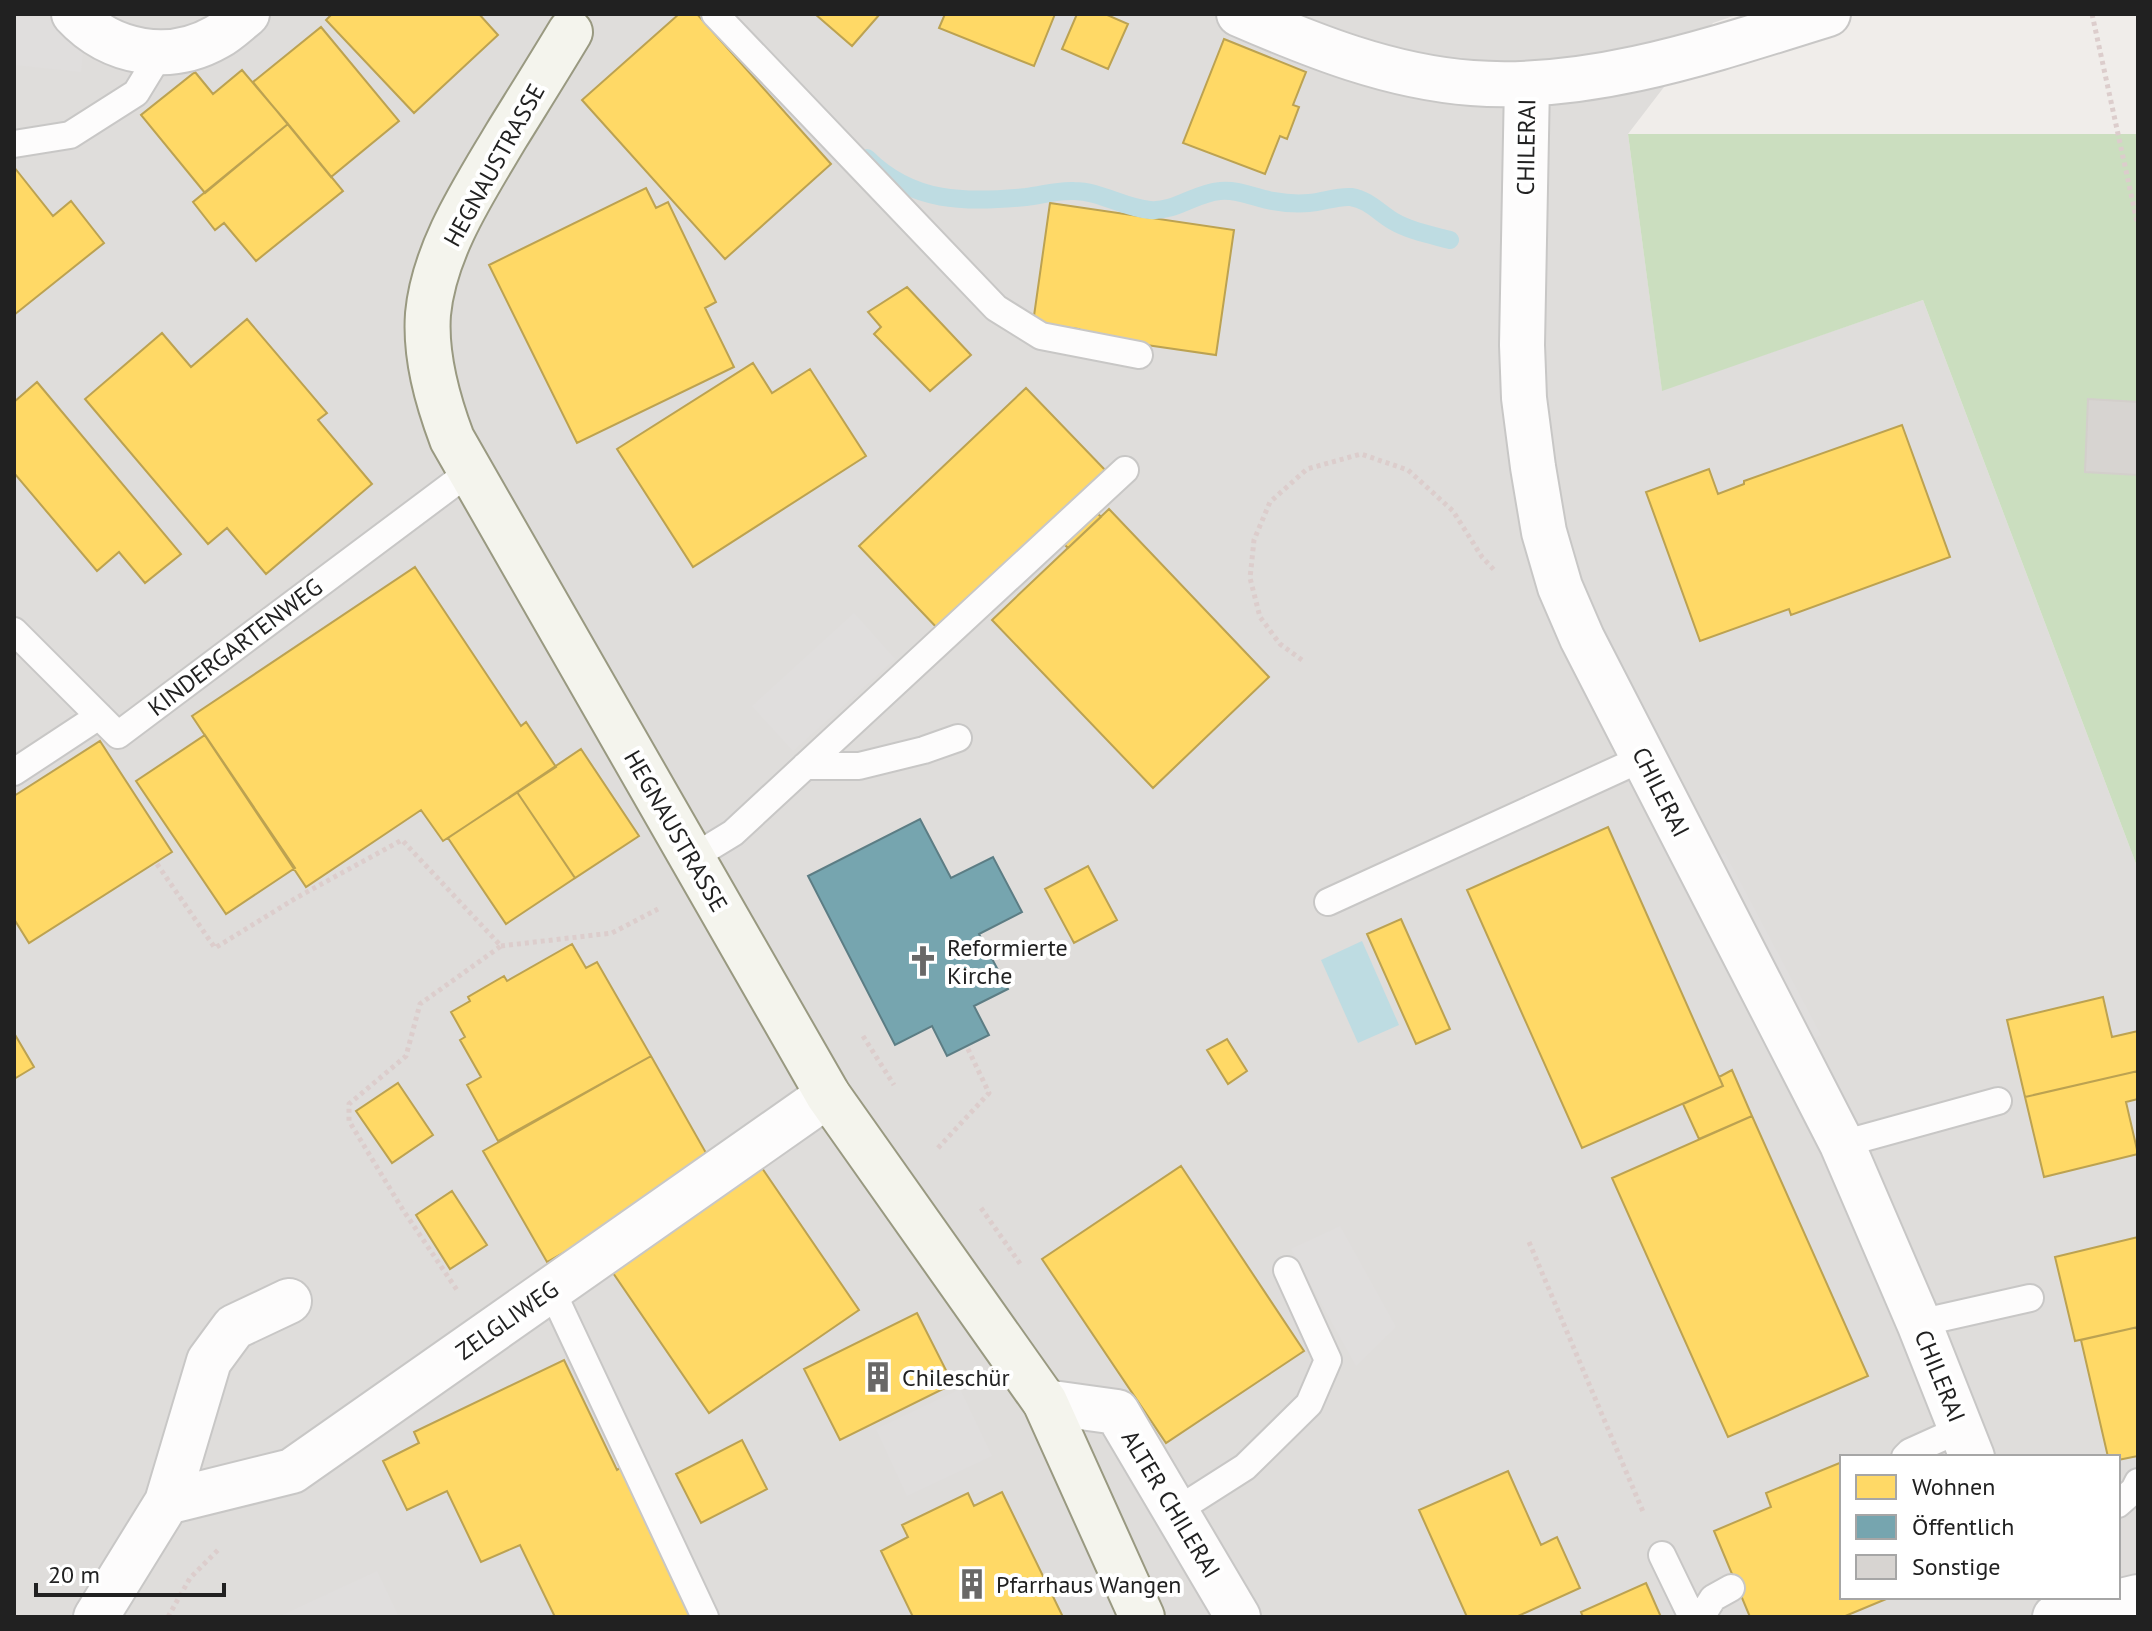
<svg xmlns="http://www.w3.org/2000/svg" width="2152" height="1631" font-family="'PT Sans',sans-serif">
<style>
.residential{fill:#dfdddb;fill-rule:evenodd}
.forest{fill:#cbdebf}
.parking{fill:#e0dedd}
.water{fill:#bedce2}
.homes{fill:#ffd966;stroke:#bca251;stroke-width:2}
.public{fill:#76a5af;stroke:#5c7d84;stroke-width:2}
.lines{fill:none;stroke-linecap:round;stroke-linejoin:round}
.stream{stroke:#bedce2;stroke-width:18}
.building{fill:#d7d4d1;stroke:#d3cfcb;stroke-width:2}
.lane-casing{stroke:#c8c7c6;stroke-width:30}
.street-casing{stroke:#c8c7c6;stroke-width:48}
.secondary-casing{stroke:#999981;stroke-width:48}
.path{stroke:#dccdcc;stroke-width:5;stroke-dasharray:4 4;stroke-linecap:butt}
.lane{stroke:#fdfcfc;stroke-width:26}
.street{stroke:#fdfcfc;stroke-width:44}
.secondary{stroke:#f4f4ed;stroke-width:44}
.labels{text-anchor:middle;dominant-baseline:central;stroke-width:8;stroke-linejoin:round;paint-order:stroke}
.street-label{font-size:24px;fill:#212121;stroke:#fff}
.poi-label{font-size:24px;fill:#212121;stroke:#fff;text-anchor:start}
</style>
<rect width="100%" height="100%" fill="#f0edea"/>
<path class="residential" d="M14 14H1739L1713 23 1628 134 1662 390 1923 300 2138 869V1617H14ZM1842 1457H2118V1597H1842Z"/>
<path class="forest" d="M1628 134H2138V869L1923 300 1662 391Z"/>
<path class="parking" d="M14 16 63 22 84 43 81 72 14 65Z
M854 613 895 659 793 751 752 706Z
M1725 853 1821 1035 1805 1043 1710 862Z
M1340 1226 1396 1327 1356 1366 1291 1249Z
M960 1389 992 1456 907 1496 876 1429Z
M377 1571 399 1617H278Z"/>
<path class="water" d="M1362 941 1399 1025 1358 1043 1321 960Z"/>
<path class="homes" d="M332 14H479L498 35 414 113 326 20Z
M679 14H697L831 164 725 259 582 100Z
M815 14H880L852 46Z
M945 14H1055L1034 66 939 28Z
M1077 14H1105L1128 24 1108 69 1062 49Z
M321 27 399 121 331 177 253 82Z
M1224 39 1306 72 1293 105 1299 107 1287 139 1280 136 1265 174 1183 143Z
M242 70 288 124 205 193 141 115 195 72 213 94Z
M288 124 343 191 256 261 224 223 215 230 193 202Z
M14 167 53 216 71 201 104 243 14 315Z
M646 188 656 208 668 202 716 302 705 308 734 367 577 443 489 265Z
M1050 203 1234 230 1216 355 1077 335 1079 329 1033 323Z
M907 287 971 355 930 391 874 334 881 327 868 312Z
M247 319 327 413 318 420 372 484 266 574 227 528 208 544 85 399 162 333 191 367Z
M753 363 772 393 810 369 866 456 693 567 617 449Z
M37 382 181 554 145 583 119 552 97 571 14 473V402Z
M1026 388 1107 472 939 630 859 546Z
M1902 425 1950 557 1791 615 1789 609 1700 641 1646 492 1709 469 1718 494 1744 484V481Z
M1081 496 1101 517 1068 548 1048 528Z
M1109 509 1269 677 1153 788 992 620Z
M415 567 521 726 526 722 556 767 443 841 421 810 306 887 192 716Z
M205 735 295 868 226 914 136 781Z
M100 741 172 852 29 943 14 919V796Z
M581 749 639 836 575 878 517 792Z
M517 792 575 878 506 924 448 838Z
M1608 827 1723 1086 1582 1148 1467 890Z
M1088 866 1117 920 1074 943 1045 889Z
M1401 919 1450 1029 1416 1044 1367 934Z
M572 944 586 968 597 962 651 1056 498 1141 467 1085 481 1077 460 1040 465 1037 451 1012 470 1001 468 997 504 976 507 981Z
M2103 997 2112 1037 2138 1031V1071L2025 1097 2007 1020Z
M14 1033 34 1067 14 1079Z
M1227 1039 1247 1071 1228 1084 1207 1050Z
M651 1056 714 1167 547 1262 483 1151Z
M1732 1070 1752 1116 1699 1139 1683 1104 1723 1086 1719 1077Z
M2138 1071V1099L2126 1102 2138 1154 2044 1177 2025 1097Z
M398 1083 433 1135 392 1163 356 1111Z
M1752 1116 1868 1376 1728 1437 1612 1178Z
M1181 1166 1304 1351 1166 1443 1042 1259Z
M762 1168 859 1310 709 1413 611 1270Z
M452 1191 487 1245 450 1269 416 1215Z
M2138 1237V1327L2075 1341 2055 1257Z
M917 1313 953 1384 840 1440 804 1369Z
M2138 1327V1456L2118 1460V1457H2108L2081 1340Z
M564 1360 617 1470 623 1466 705 1617H555L520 1545 481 1562 447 1491 407 1510 383 1461 419 1443 414 1432Z
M742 1440 767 1489 701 1523 676 1474Z
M1842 1462V1597H1891L1843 1617H1750L1714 1531 1771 1507 1766 1493Z
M1508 1471 1541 1545 1557 1537 1580 1588 1516 1617H1467L1419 1510Z
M1002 1492 1063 1617H913L881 1551 908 1537 902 1525 968 1493 974 1506Z
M1646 1583 1661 1617H1583L1581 1612Z"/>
<path class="public" d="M920 819 951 878 993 857 1022 912 979 934 1008 989 974 1006 989 1035 947 1056 932 1026 895 1045 808 876Z"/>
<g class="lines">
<path class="stream" d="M867 158C912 203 966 203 1026 197 1042 195 1058 190 1074 191 1100 191 1124 208 1150 210 1175 212 1195 193 1220 191 1238 189 1255 198 1273 201 1284 203 1298 204 1309 203 1323 202 1337 196 1351 197 1369 200 1378 212 1393 221 1410 231 1431 235 1450 240"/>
</g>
<path class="building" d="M2088 399 2138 402V475L2085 472Z"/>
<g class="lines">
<defs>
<path id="lane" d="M715 14 996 308 1041 336 1139 355
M14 144 70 135 136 93 161 52
M14 631 118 735 469 472
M805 766H859L924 750 958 738
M14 772 99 716
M692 858 733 833 1125 470
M1328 902 1643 758
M1842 1144 1998 1101
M551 1289 705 1617
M1919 1323 2030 1298
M1905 1457 1910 1452 1961 1429
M2118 1504 2134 1490 2138 1482
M1176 1511 1245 1467 1309 1404 1328 1360 1287 1270
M1662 1555 1692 1617
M1701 1617 1713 1598 1731 1588"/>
<path id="street" d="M74 14C111 54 170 64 217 37 228 31 237 22 247 14
M1239 14C1313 46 1390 77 1472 83 1592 92 1715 49 1828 14
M1527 84 1522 345 1524 398 1533 467 1544 532 1560 587 1582 638 1842 1144 1919 1323 1972 1457
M1045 1402 1117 1412 1238 1617
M167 1502 292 1471 828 1095
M96 1617 167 1502 209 1361 234 1327 289 1301
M2055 1617 2138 1597"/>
<path id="secondary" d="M570 32C549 67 527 102 506 136 474 190 434 250 428 314 425 356 437 399 452 439L828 1095 1045 1402 1142 1617"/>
</defs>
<use href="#lane" class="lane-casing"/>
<use href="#street" class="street-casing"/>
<use href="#secondary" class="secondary-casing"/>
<path class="path" d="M2092 14 2138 226
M1302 660 1280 644 1260 617 1250 578 1254 540 1270 502 1307 469 1361 454 1408 470 1453 511 1482 557 1496 572
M157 864 215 948 296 898 402 840 501 946 420 1004 406 1056 349 1104V1121L403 1210 457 1290
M501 946 612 933 658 909
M863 1036 894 1085
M938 1148 989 1093 968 1049
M981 1208 1021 1265
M1529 1242 1644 1514
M168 1617 190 1578 220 1548"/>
<use href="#lane" class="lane"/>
<use href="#street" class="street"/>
<use href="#secondary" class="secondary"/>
</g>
<defs>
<symbol id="church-bare" viewBox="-9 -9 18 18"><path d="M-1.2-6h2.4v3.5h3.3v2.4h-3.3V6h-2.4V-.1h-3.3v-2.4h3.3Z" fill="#696867" stroke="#fff" stroke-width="2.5" paint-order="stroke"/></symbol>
<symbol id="building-bare" viewBox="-9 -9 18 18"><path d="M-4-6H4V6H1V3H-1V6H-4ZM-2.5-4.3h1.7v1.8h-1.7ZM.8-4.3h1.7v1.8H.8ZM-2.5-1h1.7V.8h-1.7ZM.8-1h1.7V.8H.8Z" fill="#696867" stroke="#fff" stroke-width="2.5" paint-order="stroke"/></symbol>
</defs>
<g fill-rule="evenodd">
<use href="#church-bare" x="901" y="939" width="44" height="44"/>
<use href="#building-bare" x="856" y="1355" width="44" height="44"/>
<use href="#building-bare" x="950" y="1562" width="44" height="44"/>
</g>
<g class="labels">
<g class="street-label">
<text transform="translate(1526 147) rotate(-89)">CHILERAI</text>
<text transform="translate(494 165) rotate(-61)">HEGNAUSTRASSE</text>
<text transform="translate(235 647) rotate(-37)">KINDERGARTENWEG</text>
<text transform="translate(1661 792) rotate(63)">CHILERAI</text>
<text transform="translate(676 831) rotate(60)">HEGNAUSTRASSE</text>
<text transform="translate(507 1320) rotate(-35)">ZELGLIWEG</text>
<text transform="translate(1940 1376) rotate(68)">CHILERAI</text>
<text transform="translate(1171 1504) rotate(59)">ALTER CHILERAI</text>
</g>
<g class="poi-label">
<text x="947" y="947">Reformierte<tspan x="947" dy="28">Kirche</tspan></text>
<text x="902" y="1377">Chileschür</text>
<text x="996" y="1584">Pfarrhaus Wangen</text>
</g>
</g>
<rect width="2152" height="1631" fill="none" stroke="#212121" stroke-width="32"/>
<rect x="1840" y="1455" width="280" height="144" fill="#ffffff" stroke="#a6a6a6" stroke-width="2"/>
<rect x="1856" y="1475" width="40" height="24" fill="#ffd966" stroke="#a6a6a6" stroke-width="2"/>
<text x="1912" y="1495" font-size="24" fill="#212121">Wohnen</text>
<rect x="1856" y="1515" width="40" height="24" fill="#76a5af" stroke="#a6a6a6" stroke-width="2"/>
<text x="1912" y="1535" font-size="24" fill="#212121">Öffentlich</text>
<rect x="1856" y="1555" width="40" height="24" fill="#d7d4d1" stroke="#a6a6a6" stroke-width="2"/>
<text x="1912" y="1575" font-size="24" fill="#212121">Sonstige</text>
<path d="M36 1583v12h188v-12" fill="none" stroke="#212121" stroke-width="4"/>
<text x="48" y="1583" font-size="24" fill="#212121" stroke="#ffffff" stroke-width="6" paint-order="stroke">20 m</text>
</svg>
